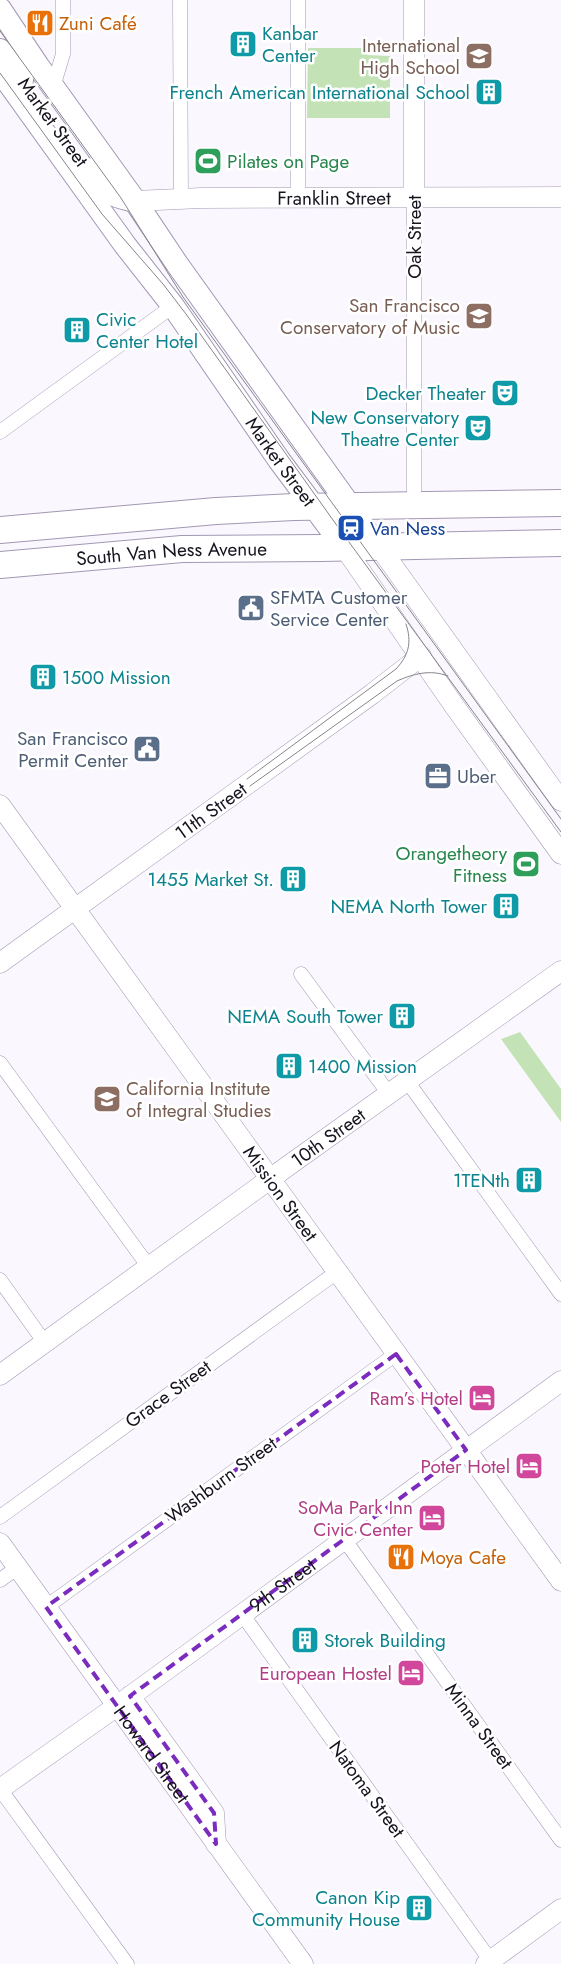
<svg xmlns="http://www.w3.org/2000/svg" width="561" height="1964" font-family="Jost,sans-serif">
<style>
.green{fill:#c3e3b7}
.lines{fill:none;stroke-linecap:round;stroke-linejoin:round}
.street-casing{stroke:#a297b4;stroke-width:15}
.secondary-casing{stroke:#a297b4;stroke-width:21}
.primary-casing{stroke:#a297b4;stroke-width:24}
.highway-casing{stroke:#a297b4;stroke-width:28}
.street{stroke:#fff;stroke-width:14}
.secondary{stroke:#fff;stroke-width:20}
.primary{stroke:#fff;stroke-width:22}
.highway{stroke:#fff;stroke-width:26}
.tram{stroke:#87848c;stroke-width:1}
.marked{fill:none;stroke:#7b2cbf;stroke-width:4;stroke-dasharray:10 6;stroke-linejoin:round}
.labels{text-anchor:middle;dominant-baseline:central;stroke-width:5;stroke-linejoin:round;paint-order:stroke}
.food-label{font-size:19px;fill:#c56008;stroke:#fff;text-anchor:start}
.culture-label{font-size:19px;fill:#0d838f;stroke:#fff;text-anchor:end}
.education-label{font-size:19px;fill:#785e54;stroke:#fff;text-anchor:end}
.street-label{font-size:19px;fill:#17131e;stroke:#fff}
.leisure-label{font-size:19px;fill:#27864d;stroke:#fff;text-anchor:start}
.transit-label{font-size:19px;fill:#164399;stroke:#fff;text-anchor:start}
.service-label{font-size:19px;fill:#4e5e75;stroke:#fff;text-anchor:start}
.hotel-label{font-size:19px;fill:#b23c85;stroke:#fff;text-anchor:end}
</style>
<rect width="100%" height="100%" fill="#faf8fe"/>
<path class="green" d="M308 48H366L367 55 390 56V118H307Z
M520 1032 561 1089V1122L501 1039Z"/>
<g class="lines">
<defs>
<path id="street" d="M180 0 181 199
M298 0V198
M53 87 63 54V0
M414 198V505
M0 432 173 306
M301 974 389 1094
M0 1063 149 1267
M407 1081 561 1294
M0 1280 45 1343
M0 1517 337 1272
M344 1539 561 1840
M0 1580 17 1568
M46 1607 396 1354
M242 1614 493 1964
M0 1789 127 1964"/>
<g id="secondary">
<path d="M414 0V198"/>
<path id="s1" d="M135 201 201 198 561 197"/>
<path d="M350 506 561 801"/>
<path d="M344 547 455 707 561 854"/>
<path id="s2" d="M0 805 561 1581"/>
<path id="s3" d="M0 963 372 694 421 656"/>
<path id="s4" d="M0 1375 292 1163 561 971"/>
<path id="s5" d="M0 1543 303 1964"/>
<path d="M130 1696 214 1813 216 1844"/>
<path id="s6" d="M0 1789 117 1706 561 1381"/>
<path d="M486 1964 561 1909"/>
</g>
<g id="primary">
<path d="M0 9 38 66 135 201 177 264 350 506"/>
<path d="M0 50 22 80"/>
<path id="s7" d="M0 71 125 245 173 306 279 460 344 547"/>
<path d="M87 169C104 192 106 195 135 201"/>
</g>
<g id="highway">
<path d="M0 530 216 511 294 507 561 503"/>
<path id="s8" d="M0 565 182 549 322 548 561 543"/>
</g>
</defs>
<use href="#street" class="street-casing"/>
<use href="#secondary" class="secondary-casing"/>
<use href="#primary" class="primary-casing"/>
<use href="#highway" class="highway-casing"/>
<use href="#street" class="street"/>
<use href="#secondary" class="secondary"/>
<use href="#primary" class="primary"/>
<use href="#highway" class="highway"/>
<path class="tram" d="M0 31 121 198 183 297 561 819
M0 73 102 214 163 284 186 314 338 527 561 832
M247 779 396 669C409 655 412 642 406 624
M250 786 397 681C413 674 430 669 448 676"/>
</g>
<path class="marked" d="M396 1354 466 1450 130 1696 214 1813 216 1844 46 1607Z"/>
<defs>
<symbol id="restaurant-square" viewBox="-11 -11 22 22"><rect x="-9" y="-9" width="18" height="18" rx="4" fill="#e8710a" stroke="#fff"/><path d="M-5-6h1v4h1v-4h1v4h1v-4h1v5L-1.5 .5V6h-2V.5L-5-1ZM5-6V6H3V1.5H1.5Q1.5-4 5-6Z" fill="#fff"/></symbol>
<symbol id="building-square" viewBox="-11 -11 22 22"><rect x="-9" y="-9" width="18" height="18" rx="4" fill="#0f9aa8" stroke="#fff"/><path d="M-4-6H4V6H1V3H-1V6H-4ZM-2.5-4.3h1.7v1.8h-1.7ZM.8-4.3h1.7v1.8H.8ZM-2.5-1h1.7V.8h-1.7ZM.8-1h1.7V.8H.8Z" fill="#fff"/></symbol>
<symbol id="school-square" viewBox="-11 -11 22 22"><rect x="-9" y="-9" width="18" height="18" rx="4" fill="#8d6e63" stroke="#fff"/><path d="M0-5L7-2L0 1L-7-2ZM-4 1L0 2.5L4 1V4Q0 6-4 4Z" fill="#fff"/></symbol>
<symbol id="stadium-square" viewBox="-11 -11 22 22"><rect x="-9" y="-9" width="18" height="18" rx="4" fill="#2e9e5b" stroke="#fff"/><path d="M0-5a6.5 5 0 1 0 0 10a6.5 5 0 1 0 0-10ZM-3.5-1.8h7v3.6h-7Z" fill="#fff"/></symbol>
<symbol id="theatre-square" viewBox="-11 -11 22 22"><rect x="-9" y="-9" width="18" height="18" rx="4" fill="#0f9aa8" stroke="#fff"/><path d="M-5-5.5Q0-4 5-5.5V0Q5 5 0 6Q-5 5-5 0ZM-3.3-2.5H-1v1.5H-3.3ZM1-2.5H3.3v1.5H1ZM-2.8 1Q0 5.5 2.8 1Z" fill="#fff"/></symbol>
<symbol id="station-square" viewBox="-11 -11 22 22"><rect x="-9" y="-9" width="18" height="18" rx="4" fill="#1a4fb4" stroke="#fff"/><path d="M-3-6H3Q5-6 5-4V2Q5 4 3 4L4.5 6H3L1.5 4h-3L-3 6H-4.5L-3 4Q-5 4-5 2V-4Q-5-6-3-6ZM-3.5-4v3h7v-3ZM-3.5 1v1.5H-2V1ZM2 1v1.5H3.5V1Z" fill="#fff"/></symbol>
<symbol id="civic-square" viewBox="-11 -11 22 22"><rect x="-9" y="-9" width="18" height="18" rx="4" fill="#5c6f8a" stroke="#fff"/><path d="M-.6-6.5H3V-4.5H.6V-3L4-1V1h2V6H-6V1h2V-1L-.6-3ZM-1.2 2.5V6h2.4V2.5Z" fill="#fff"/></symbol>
<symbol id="office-square" viewBox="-11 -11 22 22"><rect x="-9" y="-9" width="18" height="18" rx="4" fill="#5c6f8a" stroke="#fff"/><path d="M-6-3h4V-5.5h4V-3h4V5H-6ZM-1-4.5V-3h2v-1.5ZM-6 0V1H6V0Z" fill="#fff"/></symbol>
<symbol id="university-square" viewBox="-11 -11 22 22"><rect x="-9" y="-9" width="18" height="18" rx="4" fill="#8d6e63" stroke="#fff"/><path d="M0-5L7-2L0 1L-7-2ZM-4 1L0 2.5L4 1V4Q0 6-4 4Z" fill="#fff"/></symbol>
<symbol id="hotel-square" viewBox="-11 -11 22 22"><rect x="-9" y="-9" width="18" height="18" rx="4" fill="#d1479c" stroke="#fff"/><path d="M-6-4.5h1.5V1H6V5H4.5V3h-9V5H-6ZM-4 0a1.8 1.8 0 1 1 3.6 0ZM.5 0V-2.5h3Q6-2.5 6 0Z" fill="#fff"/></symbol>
</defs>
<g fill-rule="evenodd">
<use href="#restaurant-square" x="24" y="7" width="32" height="32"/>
<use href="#building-square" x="227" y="28" width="32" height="32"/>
<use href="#school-square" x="463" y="40" width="32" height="32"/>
<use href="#building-square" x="473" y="76" width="32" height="32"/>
<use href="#stadium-square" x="192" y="145" width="32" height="32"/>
<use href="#school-square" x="463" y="300" width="32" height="32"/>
<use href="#building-square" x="61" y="314" width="32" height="32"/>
<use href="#theatre-square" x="489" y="377" width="32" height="32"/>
<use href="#theatre-square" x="462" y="412" width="32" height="32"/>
<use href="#station-square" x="335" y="512" width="32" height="32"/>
<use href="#civic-square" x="235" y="592" width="32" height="32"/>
<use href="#building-square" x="27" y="661" width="32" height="32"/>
<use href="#civic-square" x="131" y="733" width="32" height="32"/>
<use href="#office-square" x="422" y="760" width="32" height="32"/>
<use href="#stadium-square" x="510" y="848" width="32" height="32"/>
<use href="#building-square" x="277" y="863" width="32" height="32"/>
<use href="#building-square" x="490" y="890" width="32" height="32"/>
<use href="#building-square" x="386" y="1000" width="32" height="32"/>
<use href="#building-square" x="273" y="1050" width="32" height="32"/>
<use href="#university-square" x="91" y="1083" width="32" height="32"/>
<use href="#building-square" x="513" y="1164" width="32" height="32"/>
<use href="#hotel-square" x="466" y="1382" width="32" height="32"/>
<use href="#hotel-square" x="513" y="1450" width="32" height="32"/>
<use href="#hotel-square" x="416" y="1502" width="32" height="32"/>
<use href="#restaurant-square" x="385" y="1541" width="32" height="32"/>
<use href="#building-square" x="289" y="1624" width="32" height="32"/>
<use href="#hotel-square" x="395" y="1657" width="32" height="32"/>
<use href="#building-square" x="403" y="1892" width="32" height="32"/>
</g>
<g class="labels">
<g class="food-label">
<text x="59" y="23">Zuni Café</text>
<text x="420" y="1557">Moya Cafe</text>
</g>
<g class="culture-label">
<text x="262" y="33" text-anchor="start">Kanbar<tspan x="262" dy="22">Center</tspan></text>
<text x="470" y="92">French American International School</text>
<text x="96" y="319" text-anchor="start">Civic<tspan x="96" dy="22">Center Hotel</tspan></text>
<text x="486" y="393">Decker Theater</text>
<text x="459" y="417">New Conservatory<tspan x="459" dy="22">Theatre Center</tspan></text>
<text x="62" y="677" text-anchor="start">1500 Mission</text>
<text x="274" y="879">1455 Market St.</text>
<text x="487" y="906">NEMA North Tower</text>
<text x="383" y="1016">NEMA South Tower</text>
<text x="308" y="1066" text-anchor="start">1400 Mission</text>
<text x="510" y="1180">1TENth</text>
<text x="324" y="1640" text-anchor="start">Storek Building</text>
<text x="400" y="1897">Canon Kip<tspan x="400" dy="22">Community House</tspan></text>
</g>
<g class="education-label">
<text x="460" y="45">International<tspan x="460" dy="22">High School</tspan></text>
<text x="460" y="305">San Francisco<tspan x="460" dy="22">Conservatory of Music</tspan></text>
<text x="126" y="1088" text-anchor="start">California Institute<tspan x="126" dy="22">of Integral Studies</tspan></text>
</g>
<g class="street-label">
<text transform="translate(53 122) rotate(54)">Market Street</text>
<text stroke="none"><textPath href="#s1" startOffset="199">Franklin Street</textPath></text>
<text transform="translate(414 237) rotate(-90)">Oak Street</text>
<text stroke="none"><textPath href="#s7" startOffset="481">Market Street</textPath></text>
<text stroke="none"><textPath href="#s8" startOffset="172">South Van Ness Avenue</textPath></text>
<text stroke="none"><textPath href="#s3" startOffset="260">11th Street</textPath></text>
<text stroke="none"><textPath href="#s4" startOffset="405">10th Street</textPath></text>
<text stroke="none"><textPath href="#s2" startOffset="479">Mission Street</textPath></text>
<text transform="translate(168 1394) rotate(-36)">Grace Street</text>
<text transform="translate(221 1480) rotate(-36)">Washburn Street</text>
<text stroke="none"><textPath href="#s6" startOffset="348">9th Street</textPath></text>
<text transform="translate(479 1726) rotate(54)">Minna Street</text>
<text stroke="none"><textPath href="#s5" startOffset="260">Howard Street</textPath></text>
<text transform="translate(367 1789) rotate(54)">Natoma Street</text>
</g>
<g class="leisure-label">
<text x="227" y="161">Pilates on Page</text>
<text x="507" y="853" text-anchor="end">Orangetheory<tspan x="507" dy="22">Fitness</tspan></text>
</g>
<g class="transit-label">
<text x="370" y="528">Van Ness</text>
</g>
<g class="service-label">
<text x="270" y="597">SFMTA Customer<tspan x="270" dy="22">Service Center</tspan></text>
<text x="128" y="738" text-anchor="end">San Francisco<tspan x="128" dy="22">Permit Center</tspan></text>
<text x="457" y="776">Uber</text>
</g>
<g class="hotel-label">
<text x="463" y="1398">Ram’s Hotel</text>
<text x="510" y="1466">Poter Hotel</text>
<text x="413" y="1507">SoMa Park Inn<tspan x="413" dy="22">Civic Center</tspan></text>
<text x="392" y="1673">European Hostel</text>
</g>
</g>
</svg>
